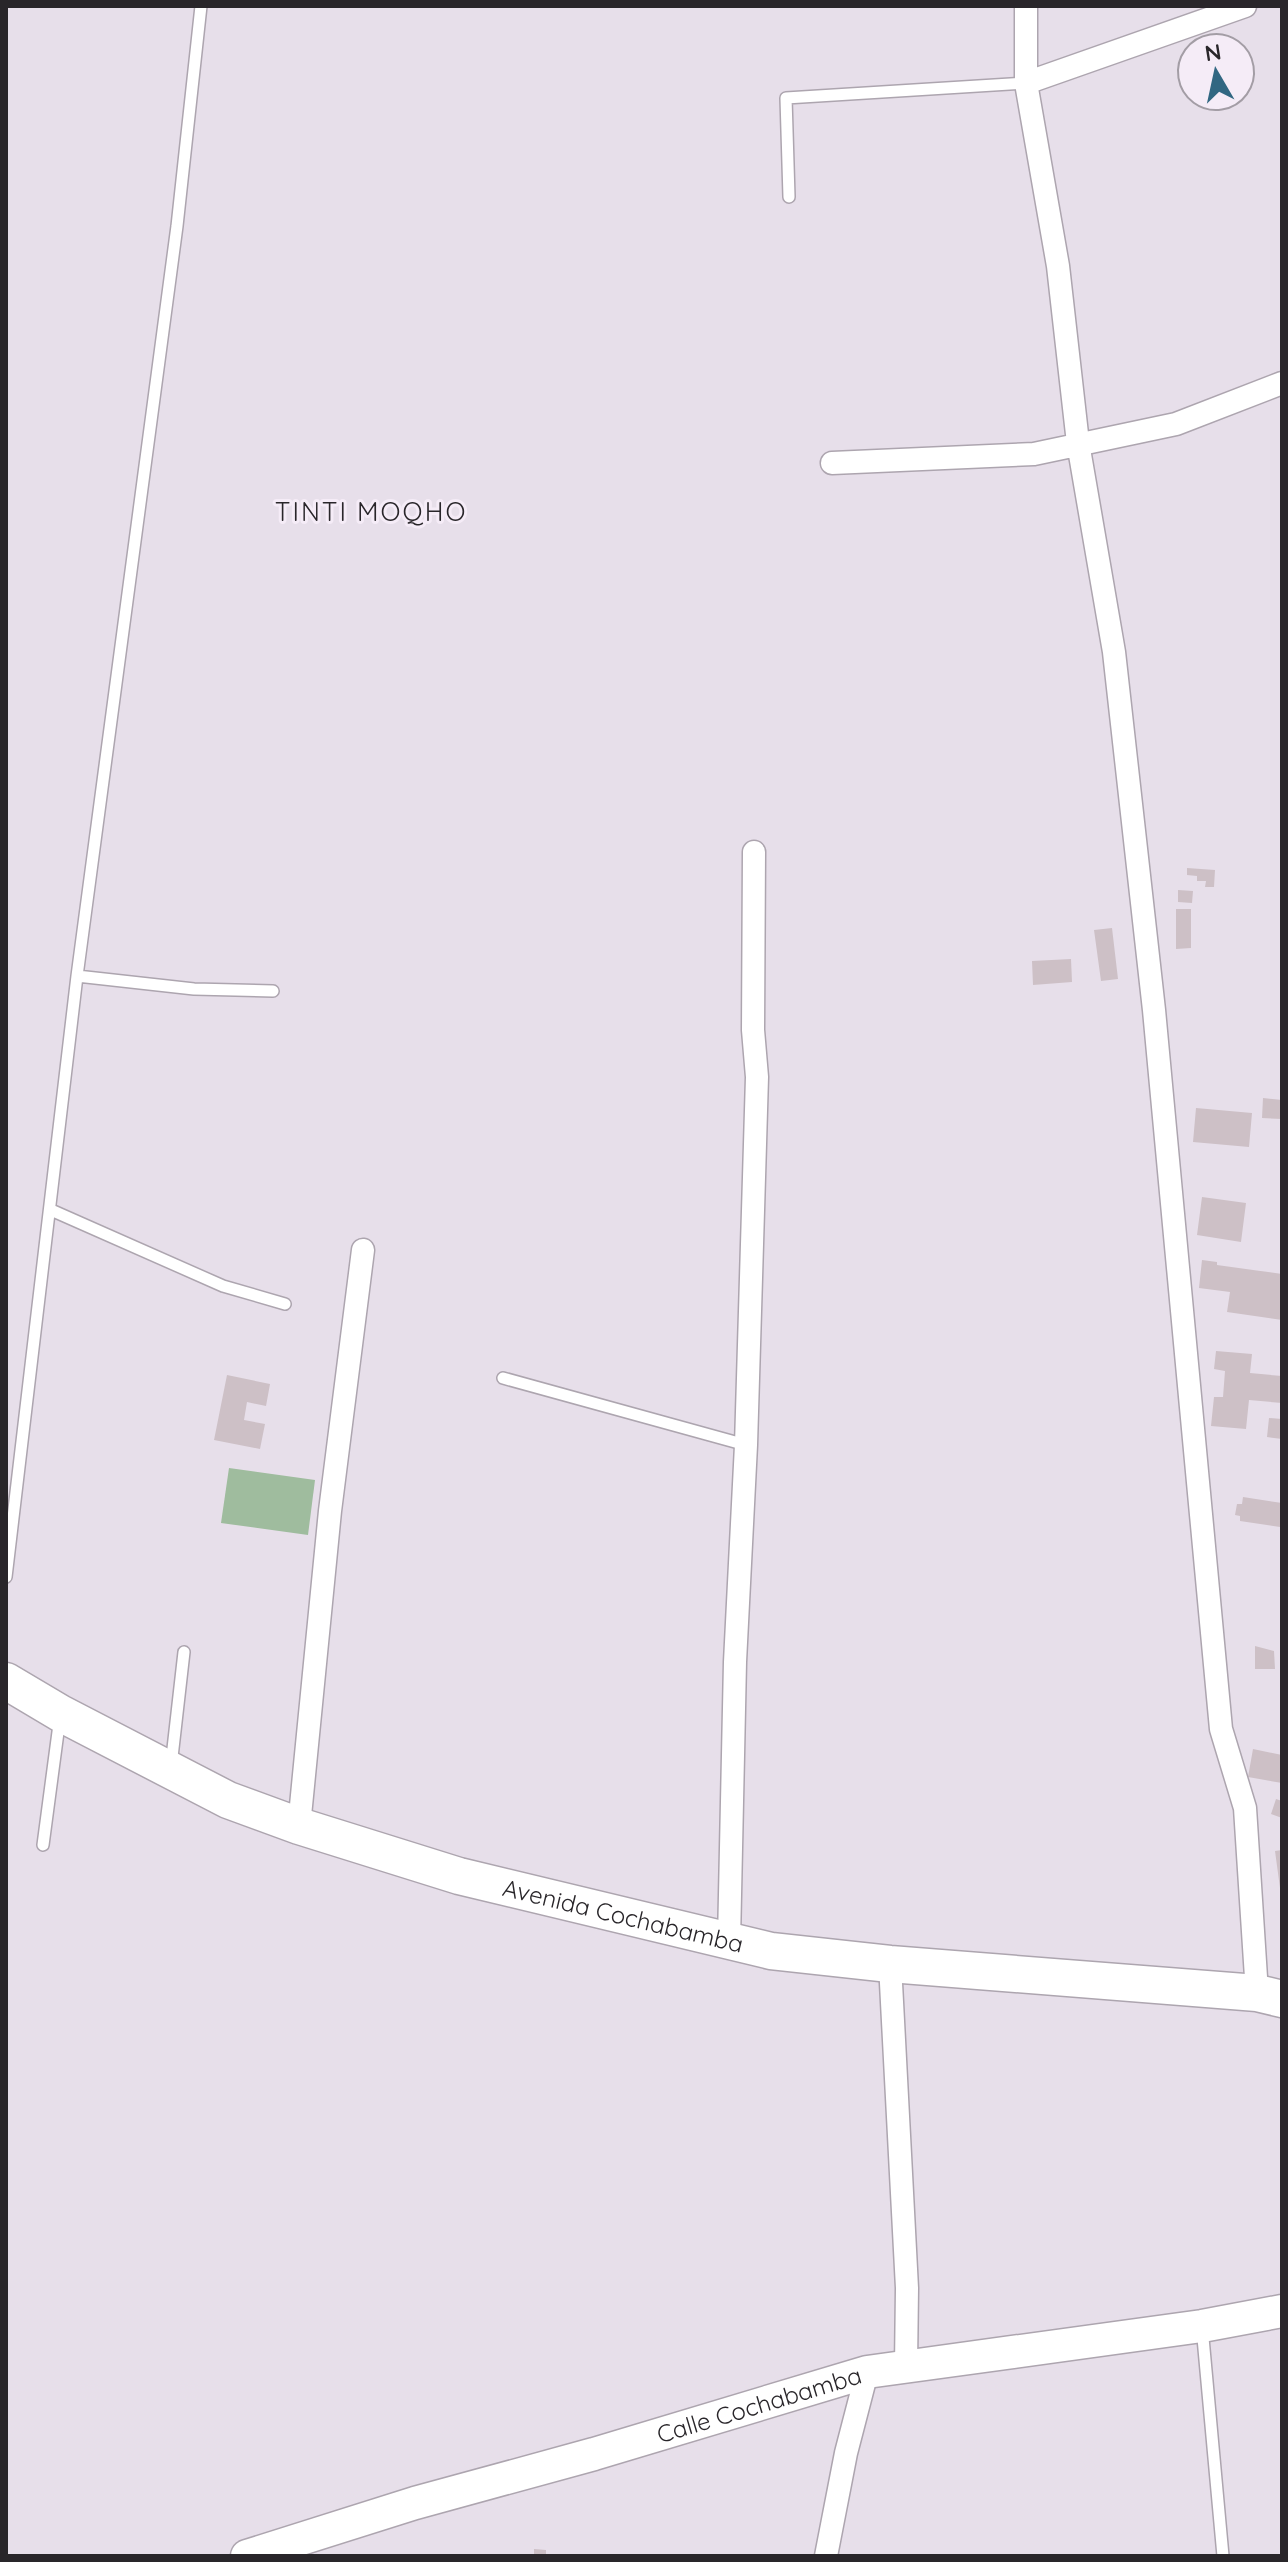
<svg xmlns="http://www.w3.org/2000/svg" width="1288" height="2562" font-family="Quicksand,sans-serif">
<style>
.green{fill:#9fbc9e}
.building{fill:#cdc0c6}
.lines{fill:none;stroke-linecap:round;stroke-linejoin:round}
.lane-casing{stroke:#ada5af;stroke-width:14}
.street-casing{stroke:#ada5af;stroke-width:25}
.secondary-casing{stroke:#ada5af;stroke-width:35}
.primary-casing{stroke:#ada5af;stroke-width:39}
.lane{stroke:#fff;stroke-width:11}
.street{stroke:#fff;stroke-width:22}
.secondary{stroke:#fff;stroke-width:32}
.primary{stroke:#fff;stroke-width:36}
.labels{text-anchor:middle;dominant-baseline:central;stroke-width:6;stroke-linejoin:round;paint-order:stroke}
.street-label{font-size:24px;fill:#29262a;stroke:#f5ecf7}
.neighbourhood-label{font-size:26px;letter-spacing:2px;fill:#29262a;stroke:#f5ecf7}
</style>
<rect width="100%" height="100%" fill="#e7dfea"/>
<path class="green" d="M229 1468 315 1480 308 1535 221 1523Z"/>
<path class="building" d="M1187 868 1215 870 1214 887H1205L1206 881H1197V876L1187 875Z
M1178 890 1193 891 1192 903 1178 902Z
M1176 909H1191V948L1176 949Z
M1112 928 1118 979 1101 981 1094 930Z
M1071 959 1072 982 1033 985 1032 961Z
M1263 1098 1282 1100V1119L1262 1118Z
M1196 1108 1252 1113 1249 1147 1193 1142Z
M1202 1197 1246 1203 1241 1242 1197 1235Z
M1202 1260 1217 1262V1265L1282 1274V1320L1227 1312 1230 1292 1199 1288Z
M1216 1351 1252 1354 1250 1373 1282 1376V1403L1249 1400 1246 1429 1211 1426 1214 1397H1223L1225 1371 1214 1369Z
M227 1375 270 1384 266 1406 247 1402 244 1420 265 1424 260 1449 214 1440Z
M1269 1418 1282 1419V1439L1267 1437Z
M1243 1497 1282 1503 1280 1527 1240 1521V1516L1235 1515 1237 1504H1242Z
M1255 1646 1274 1651 1275 1669H1255Z
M1253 1749 1282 1755V1783L1248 1777Z
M1276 1799 1282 1801V1818L1271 1814Z
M1282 1850V1888H1280L1275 1851Z
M534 2549 546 2550V2556H534Z"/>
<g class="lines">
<defs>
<path id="lane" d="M789 197 786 98 1026 83
M77 976 194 989 273 991
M51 1210 223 1286 285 1304
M503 1378 746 1445
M6 1577 77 976 177 226 201 6
M171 1766 184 1652
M43 1845 60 1717
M1202 2327 1223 2556"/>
<path id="street" d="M1026 6V83L1058 266 1078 443 1114 652 1154 1010 1221 1729 1245 1808 1257 1993
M1026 83 1245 6
M832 463 1034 454 1176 424 1282 383
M299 1826 330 1511 363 1250
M729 1941 735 1662 746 1445 757 1077 753 1030 754 852
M890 1964 907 2288 906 2366
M826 2556 846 2453 867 2372"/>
<g id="secondary">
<path id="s1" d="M247 2556 415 2503 594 2454 867 2372 1202 2326 1282 2311"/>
</g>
<g id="primary">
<path id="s2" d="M6 1681 60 1713 228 1800 299 1826 459 1876 771 1951 890 1964 1257 1993 1282 1999"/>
</g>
</defs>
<use href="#lane" class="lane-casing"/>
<use href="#street" class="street-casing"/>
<use href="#secondary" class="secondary-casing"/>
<use href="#primary" class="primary-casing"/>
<use href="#lane" class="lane"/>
<use href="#street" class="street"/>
<use href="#secondary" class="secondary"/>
<use href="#primary" class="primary"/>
</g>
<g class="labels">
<g class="street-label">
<text stroke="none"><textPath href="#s2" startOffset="664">Avenida Cochabamba</textPath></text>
<text stroke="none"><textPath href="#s1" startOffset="534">Calle Cochabamba</textPath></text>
</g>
<g class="neighbourhood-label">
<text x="371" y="511">TINTI MOQHO</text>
</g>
</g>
<rect width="1288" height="2562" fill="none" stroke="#29262a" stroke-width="16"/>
<g transform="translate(1216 72) rotate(351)"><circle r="38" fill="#f5ecf7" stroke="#a39da5" stroke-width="2"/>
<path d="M0-6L14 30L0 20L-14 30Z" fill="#316782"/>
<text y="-12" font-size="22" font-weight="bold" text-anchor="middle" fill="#29262a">N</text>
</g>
</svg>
